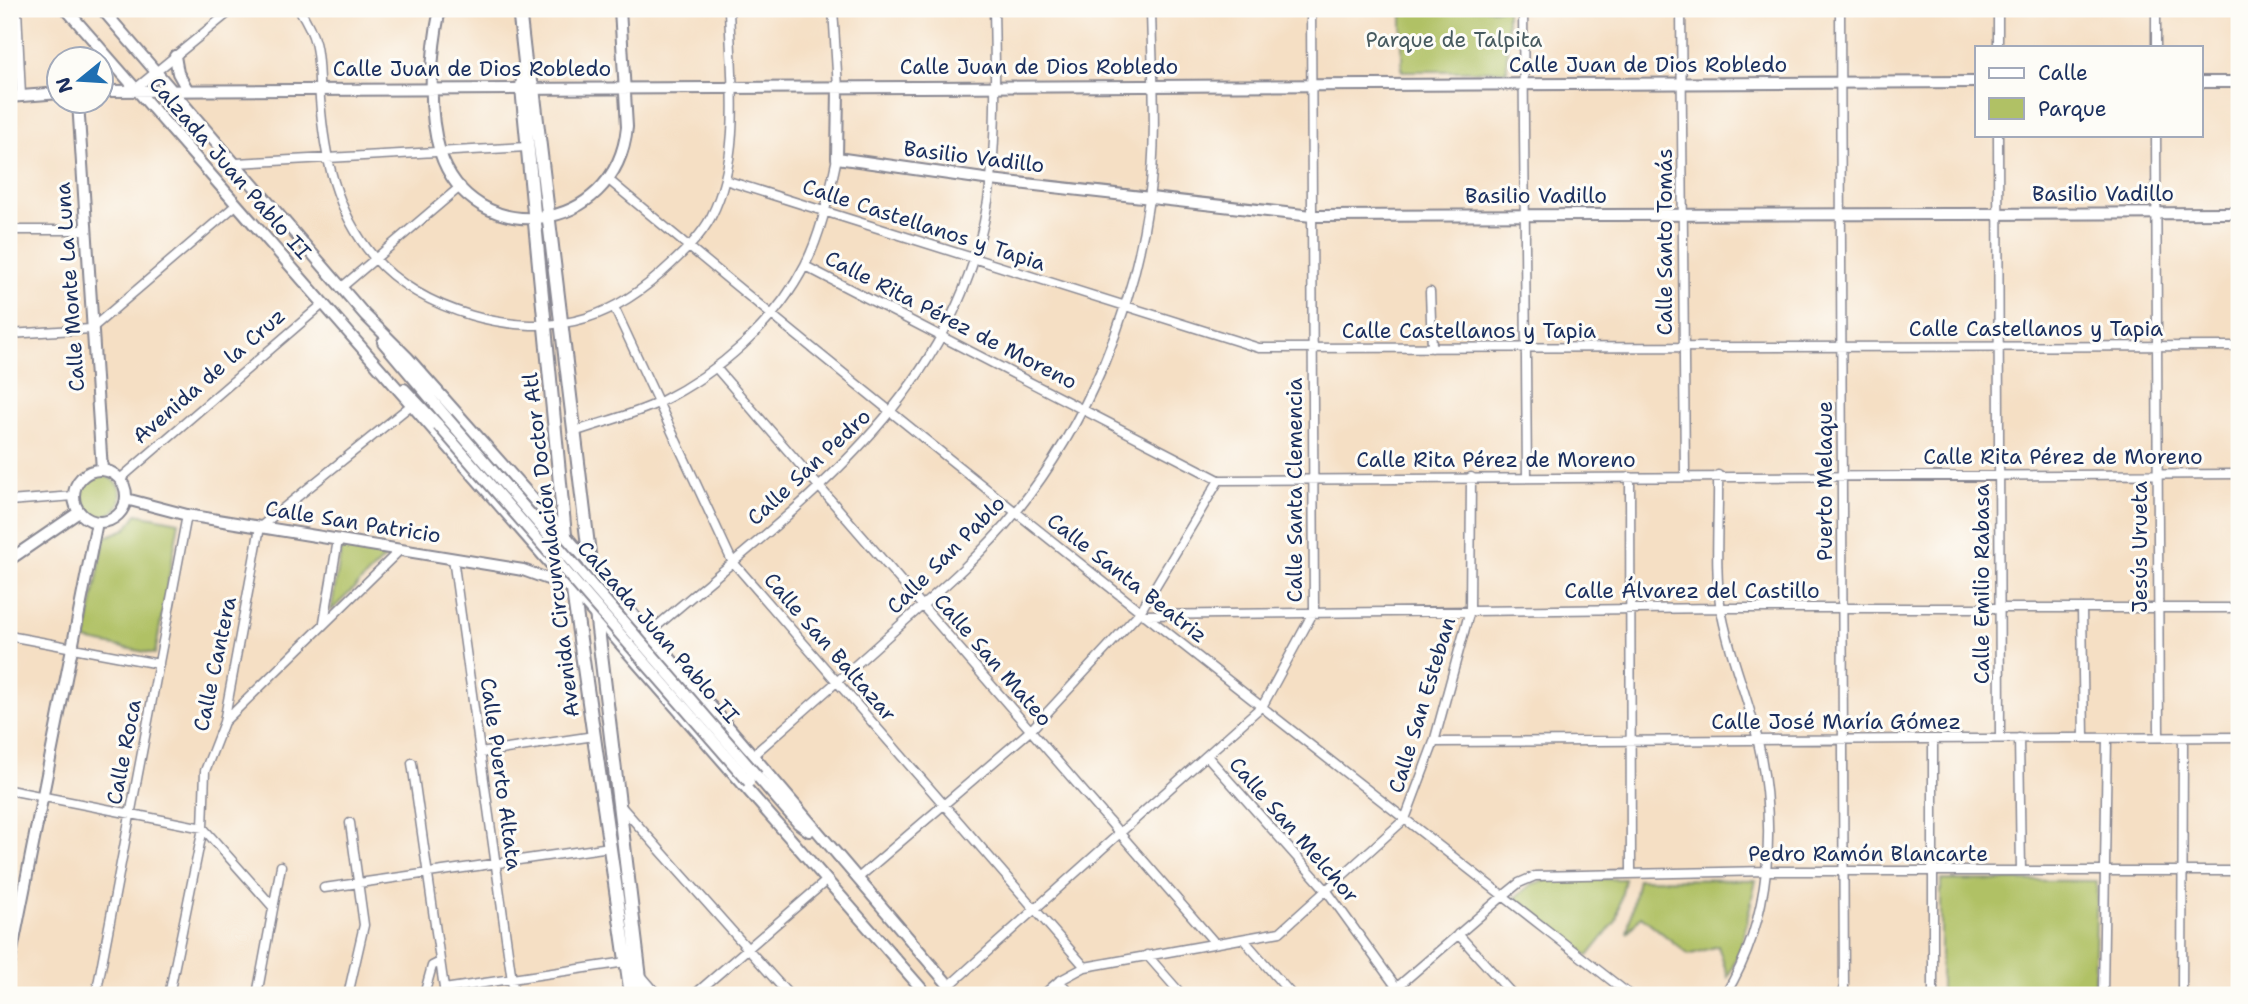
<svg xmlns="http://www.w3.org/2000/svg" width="2248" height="1004" font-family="'Shantell Sans',sans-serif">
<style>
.green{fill:#b0c165;stroke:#667862;stroke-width:2}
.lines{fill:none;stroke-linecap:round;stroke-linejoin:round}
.street-casing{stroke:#888791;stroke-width:11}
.secondary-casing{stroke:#888791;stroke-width:14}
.primary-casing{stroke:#888791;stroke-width:16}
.street{stroke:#fff;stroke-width:8}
.secondary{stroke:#fff;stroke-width:10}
.primary{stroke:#fff;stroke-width:12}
.secondary-bridge-casing{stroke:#888791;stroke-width:14;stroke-linecap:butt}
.secondary-bridge{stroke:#fff;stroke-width:10}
.labels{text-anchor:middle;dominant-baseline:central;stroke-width:6;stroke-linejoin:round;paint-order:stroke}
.park-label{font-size:21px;fill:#485b60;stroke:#fdfcf7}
.street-label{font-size:21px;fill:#1b2f5e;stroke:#fdfcf7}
</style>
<rect width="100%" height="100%" fill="#fdfcf7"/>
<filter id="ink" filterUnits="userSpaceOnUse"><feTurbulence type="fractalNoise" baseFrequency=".0143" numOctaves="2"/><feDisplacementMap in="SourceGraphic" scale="14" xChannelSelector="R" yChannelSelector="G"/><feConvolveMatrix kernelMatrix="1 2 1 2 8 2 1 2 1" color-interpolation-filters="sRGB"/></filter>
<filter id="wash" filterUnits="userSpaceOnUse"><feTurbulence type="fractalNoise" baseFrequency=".00686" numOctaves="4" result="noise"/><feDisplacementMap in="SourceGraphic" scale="28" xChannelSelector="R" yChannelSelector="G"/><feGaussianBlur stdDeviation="1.57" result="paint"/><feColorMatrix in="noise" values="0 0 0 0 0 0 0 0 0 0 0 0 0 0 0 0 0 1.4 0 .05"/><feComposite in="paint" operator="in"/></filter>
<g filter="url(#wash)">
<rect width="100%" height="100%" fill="#f5dfc4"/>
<path class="green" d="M1402 9H1507V71H1402Z
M81 496a20 20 0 1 1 40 0a20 20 0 1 1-40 0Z
M137 514 179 522 155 654 85 640 105 537 126 529Z
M342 545 390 553 331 611Z
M1550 879H1625L1616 921 1588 956 1515 898 1532 884Z
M1638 879 1756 880 1741 947 1728 977 1718 946 1689 955 1641 916 1627 933Z
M1941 880 2097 881 2094 995H1941Z"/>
</g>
<g filter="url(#ink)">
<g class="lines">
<defs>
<path id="street" d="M17 9 21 96
M299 9C322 44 317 60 320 99 324 156 336 212 373 256 419 311 518 339 586 318 618 308 646 288 670 265 685 251 701 236 711 217 743 154 731 76 729 9
M833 9 838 88
M1523 9 1527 477
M1681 9 1685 476
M1840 9 1844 995
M1998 47V9
M2156 47V9
M135 89 233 9
M1998 135 2000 738
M2156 135 2159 737
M236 163 527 147
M725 180 1259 348 2239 346
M610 181C943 460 1287 727 1630 995
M9 230H85
M805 266 1219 480 2239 474
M342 287 461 186
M1430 292 1432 348
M614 307 732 561 1085 967
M9 334 91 329 236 205
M717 369 1215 943
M574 432C602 422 633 415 660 402 718 373 775 324 805 265 822 232 829 194 837 158
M1718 475C1719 514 1714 572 1721 609 1728 652 1747 694 1757 737 1777 824 1772 919 1725 995
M1630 477 1631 874
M120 479 324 303
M9 501 74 496
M453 558 514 995
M2082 608 2084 738
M1144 615 1720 608H2239
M324 622 338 540
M649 633C799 503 967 394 991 179 997 123 995 65 994 9
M9 636 159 664
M224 722 400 550
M2019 738 2021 871
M1933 739V995
M1434 742 2239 737
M480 753 594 736
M752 756C804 711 856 665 907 619 945 586 984 552 1016 512 1088 422 1133 313 1149 199 1158 137 1152 71 1151 9
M1207 756 1327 891 1402 995
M412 763 445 995
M9 790 203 828 273 907
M619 804 789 995
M857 879 1031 730 1140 612 1219 480
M324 888 610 847
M1458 934 1513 995
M1244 940 1292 995
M1147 955 1182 995
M640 974 658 995
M1059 981 1072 995
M949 986 1263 705 1314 611 1311 9
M444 989 626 962
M96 995 187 515
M169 995 203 828 205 771 224 722 260 527 410 406
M257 995 281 866
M348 995 364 925 350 823
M424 995 432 966 440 962
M694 995 826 881
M1043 995 1059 981 1085 967 1280 932 1405 819 1434 742 1470 610 1471 477
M1388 995 1503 896 1519 883 1535 876 1767 871H2239
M2103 995 2107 738
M2182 995 2183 738"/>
<path id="secondary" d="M66 9 927 995
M102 9 365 315 408 358 565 535 957 995
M440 9C431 51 427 110 440 152 472 251 616 236 627 127L620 9
M175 56 178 73 187 89
M2201 82H2239
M838 88 837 158 991 180 1312 216 2239 213
M102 91 1977 82
M9 97 60 93
M78 102 102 470
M383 342 447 418
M404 389 438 425
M74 496a26 26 0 1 1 52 0a26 26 0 1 1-52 0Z
M126 499 187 515 523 570 567 586
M9 560 79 512
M757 776 798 823 809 831
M9 966 97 522"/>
<path id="primary" d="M519 9 525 62 533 88 642 995
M524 66 522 88 565 535 631 995"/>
</defs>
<use href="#street" class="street-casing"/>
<use href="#secondary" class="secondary-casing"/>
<use href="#primary" class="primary-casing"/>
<use href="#street" class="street"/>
<use href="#secondary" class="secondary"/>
<use href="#primary" class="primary"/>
<defs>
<path id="secondary-bridge" d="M447 418 757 776
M438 425 749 782"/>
</defs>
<use href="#secondary-bridge" class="secondary-bridge-casing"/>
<use href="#secondary-bridge" class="secondary-bridge"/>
</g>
</g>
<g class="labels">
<g class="park-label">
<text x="1454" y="40">Parque de Talpita</text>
</g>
<g class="street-label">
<text x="1648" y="65">Calle Juan de Dios Robledo</text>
<text x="1039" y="67">Calle Juan de Dios Robledo</text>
<text x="472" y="69">Calle Juan de Dios Robledo</text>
<text transform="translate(974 157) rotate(7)">Basilio Vadillo</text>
<text transform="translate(230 168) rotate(49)">Calzada Juan Pablo II</text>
<text x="2103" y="194">Basilio Vadillo</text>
<text x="1536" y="196">Basilio Vadillo</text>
<text transform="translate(924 225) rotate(18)">Calle Castellanos y Tapia</text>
<text transform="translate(1665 242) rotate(-90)">Calle Santo Tomás</text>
<text transform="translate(70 287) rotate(-94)">Calle Monte La Luna</text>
<text transform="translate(951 320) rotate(27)">Calle Rita Pérez de Moreno</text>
<text x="2036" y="329">Calle Castellanos y Tapia</text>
<text x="1469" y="331">Calle Castellanos y Tapia</text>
<text transform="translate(209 376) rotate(-41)">Avenida de la Cruz</text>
<text x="2063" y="457">Calle Rita Pérez de Moreno</text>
<text x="1496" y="460">Calle Rita Pérez de Moreno</text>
<text transform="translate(809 467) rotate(-43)">Calle San Pedro</text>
<text transform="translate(1825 481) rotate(-90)">Puerto Melaque</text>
<text transform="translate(1295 490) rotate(-90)">Calle Santa Clemencia</text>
<text transform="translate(353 522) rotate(9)">Calle San Patricio</text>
<text transform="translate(551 545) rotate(-97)">Avenida Circunvalación Doctor Atl</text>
<text transform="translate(2140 547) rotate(-90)">Jesús Urueta</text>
<text transform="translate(946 555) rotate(-45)">Calle San Pablo</text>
<text transform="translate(1127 578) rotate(38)">Calle Santa Beatriz</text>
<text transform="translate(1982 584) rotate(-90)">Calle Emilio Rabasa</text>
<text x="1692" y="591">Calle Álvarez del Castillo</text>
<text transform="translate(658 632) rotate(49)">Calzada Juan Pablo II</text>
<text transform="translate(830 647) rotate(49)">Calle San Baltazar</text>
<text transform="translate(993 660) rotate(49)">Calle San Mateo</text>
<text transform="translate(215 664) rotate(-78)">Calle Cantera</text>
<text transform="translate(1422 705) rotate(-73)">Calle San Esteban</text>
<text x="1836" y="722">Calle José María Gómez</text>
<text transform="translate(124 752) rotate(-79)">Calle Roca</text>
<text transform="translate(501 774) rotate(82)">Calle Puerto Altata</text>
<text transform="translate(1294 830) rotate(49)">Calle San Melchor</text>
<text x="1868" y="854">Pedro Ramón Blancarte</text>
</g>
</g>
<rect width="2248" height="1004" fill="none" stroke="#fdfcf7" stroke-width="35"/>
<rect x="1975" y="46" width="228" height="91" fill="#fdfcf7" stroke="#a3aaba" stroke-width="2"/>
<rect x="1989" y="68" width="35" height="10" fill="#ffffff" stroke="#a3aaba" stroke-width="2"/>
<text x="2038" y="80" font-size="21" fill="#1b2f5e">Calle</text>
<rect x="1989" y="98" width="35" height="21" fill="#b0c165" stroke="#a3aaba" stroke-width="2"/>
<text x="2038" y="116" font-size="21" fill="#1b2f5e">Parque</text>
<g transform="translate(80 80) rotate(252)"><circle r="33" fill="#fdfcf7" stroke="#a3aaba" stroke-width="2"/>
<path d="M0-5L12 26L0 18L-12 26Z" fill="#1f6fb2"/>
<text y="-10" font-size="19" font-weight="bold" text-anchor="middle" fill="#1b2f5e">N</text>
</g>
</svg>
